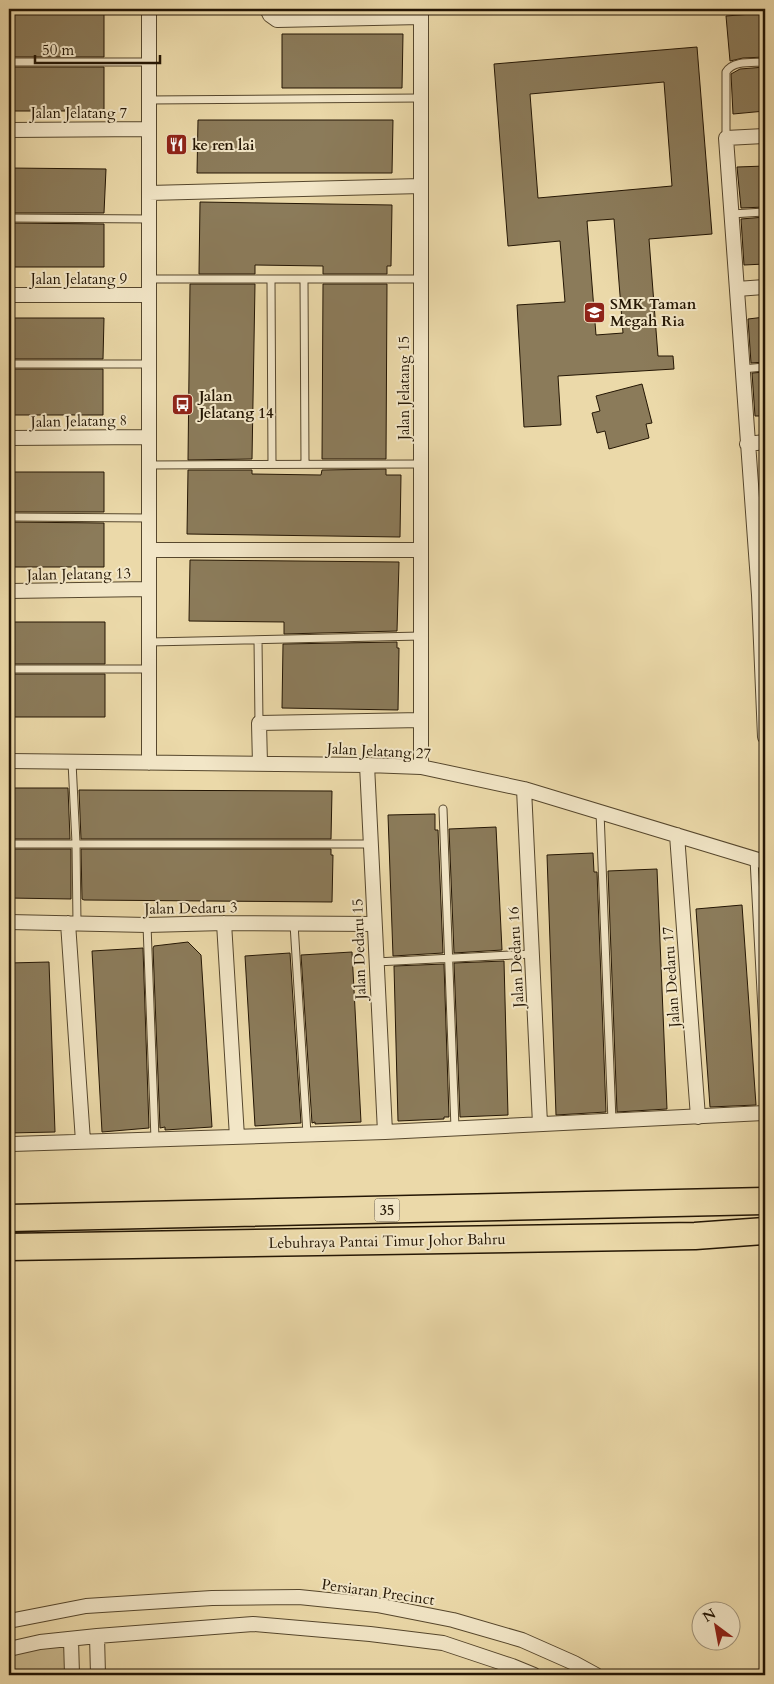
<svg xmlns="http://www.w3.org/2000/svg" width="774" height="1684" font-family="Cardo,serif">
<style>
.green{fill:#c9b88d;stroke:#766748}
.building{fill:#8b7b5a;stroke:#241604;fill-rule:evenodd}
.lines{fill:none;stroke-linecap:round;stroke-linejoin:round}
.lane-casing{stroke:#56472d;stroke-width:9}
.street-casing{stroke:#56472d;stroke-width:16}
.highway-casing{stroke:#241604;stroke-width:29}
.lane{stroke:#f2e6c7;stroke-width:7}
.street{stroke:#f2e6c7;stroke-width:14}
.highway{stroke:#ebd9a9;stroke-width:26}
.labels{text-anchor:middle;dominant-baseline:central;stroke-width:4;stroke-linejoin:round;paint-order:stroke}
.shield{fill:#f2e6c7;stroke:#62543e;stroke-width:1}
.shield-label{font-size:14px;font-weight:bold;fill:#241604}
.street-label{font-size:15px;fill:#241604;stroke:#f2e6c7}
.poi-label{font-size:15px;font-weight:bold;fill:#241604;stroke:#f2e6c7;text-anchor:start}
</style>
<rect width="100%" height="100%" fill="#ebd9a9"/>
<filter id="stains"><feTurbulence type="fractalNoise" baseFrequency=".004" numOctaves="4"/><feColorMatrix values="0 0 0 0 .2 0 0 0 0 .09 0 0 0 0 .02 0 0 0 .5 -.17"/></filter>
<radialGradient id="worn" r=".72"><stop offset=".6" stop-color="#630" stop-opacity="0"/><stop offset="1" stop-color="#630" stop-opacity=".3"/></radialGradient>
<path class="green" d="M71 1639 72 1675H9V1654Z"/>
<path class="building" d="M9 11 104 12V57H9Z
M765 13V57L743 58 730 61 726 16Z
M282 34H403L402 88H282Z
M697 47 712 234 649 239 658 356H673L674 369 558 376 561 425 524 427 517 305 565 302 560 241 508 246 494 64ZM664 82 672 186 538 198 530 94ZM614 219 623 333 596 335 587 221Z
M9 67H104V111H9Z
M765 67V111L733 114 731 74 740 69Z
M198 120H393L392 173H197Z
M765 166V207L741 208 737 167Z
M9 168 106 169 104 213H9Z
M200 202 392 205 391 266H387V274H323V266L255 265V274H199Z
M765 217V264L744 265 741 219Z
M9 223 104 224V267H9Z
M190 284H255L252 459 188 460Z
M323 284H387L386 459H322Z
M765 317V362L751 363 748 319Z
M9 318H104L103 359H9Z
M9 369H103V415H9Z
M765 372V416H755L752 373Z
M642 384 652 423 646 424 649 438 609 449 605 431 597 433 592 413 600 411 596 396Z
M386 469V475H401L400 537 187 534 188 470H252V474L321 475 322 470Z
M9 472H104V512H9Z
M9 522 104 523V567H9Z
M190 560 399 562 397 631 284 634V622L189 621Z
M9 622H105V664H9Z
M397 642V648H399L398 710 282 708 283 644Z
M9 674H105V717H9Z
M9 788H68L70 839H9Z
M79 790 332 791 331 839H81Z
M435 814V830H438L443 953 393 956 388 815Z
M496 827 502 950 454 953 449 829Z
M9 849H71V899L9 898Z
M81 849H331V855H333L332 902 84 900 82 899Z
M593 853 594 872H597L606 1112 556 1115 547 855Z
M657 869 667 1109 617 1112 608 871Z
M742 905 756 1105 710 1107 696 909Z
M188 942 201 955 212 1127 165 1130V1127L160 1128 153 948 154 946Z
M143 948 149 1128 102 1132 92 951Z
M352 952 361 1122 315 1124V1122L312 1123 301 955Z
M290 953 301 1123 255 1126 245 956Z
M504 961 508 1115 460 1117 454 963Z
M49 962 55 1132 9 1133V963Z
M444 964 449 1117H444V1119L398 1121 394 966Z"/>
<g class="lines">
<defs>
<path id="lane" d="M9 62H149
M149 100 420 98
M726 138V72C733 60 753 63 765 62
M731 214 765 212
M9 218 149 219
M149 279H420
M271 280 272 464
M304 280 305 464
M9 364H149
M742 369 765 367
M149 465 421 464
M9 517 149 518
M753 523 765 522
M258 640 259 723
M149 642 421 636
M9 669H149
M72 762 76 843 77 923
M443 809 455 1128
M600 812 612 1121
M9 844H371
M754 859 765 1067
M294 924 307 1134
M147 925 155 1139
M376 962 532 954"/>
<path id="street" d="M149 9V763
M267 9 270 15 277 20 421 17
M421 9V767
M9 130 149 129
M765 136 726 138 759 595 765 737
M149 193 421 186
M737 289 765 287
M9 295H149
M9 438 149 437
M747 444 765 442
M149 550H421
M9 591 149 589
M9 761 367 765 421 767 524 789 765 862
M260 764 259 723 421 720
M367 765 385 1132
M524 789 540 1124
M677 835 698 1117
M9 922 147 925 224 923 374 924
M68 923 83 1141
M224 923 237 1137
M9 1142 12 1144 385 1132 765 1113
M9 1621 86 1606 212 1598 299 1597 377 1605 453 1620 522 1640 574 1663 596 1675
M97 1636 98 1675
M71 1639 72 1675
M9 1649 40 1642 97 1636 253 1624 370 1634 443 1643 512 1666 534 1675"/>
<path id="highway" d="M9 1218 765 1201
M9 1247 695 1236 765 1231"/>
</defs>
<use href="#lane" class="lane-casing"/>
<use href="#street" class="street-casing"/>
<use href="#highway" class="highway-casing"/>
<use href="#lane" class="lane"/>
<use href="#street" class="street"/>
<use href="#highway" class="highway"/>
</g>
<defs>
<symbol id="restaurant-square" viewBox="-11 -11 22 22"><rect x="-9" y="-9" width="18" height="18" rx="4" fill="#8f2418" stroke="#f2e6c7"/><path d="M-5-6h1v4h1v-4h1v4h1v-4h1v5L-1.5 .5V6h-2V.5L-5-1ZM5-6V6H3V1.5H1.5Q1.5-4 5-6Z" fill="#fff"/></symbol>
<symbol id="school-square" viewBox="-11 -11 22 22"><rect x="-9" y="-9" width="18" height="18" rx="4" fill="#8f2418" stroke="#f2e6c7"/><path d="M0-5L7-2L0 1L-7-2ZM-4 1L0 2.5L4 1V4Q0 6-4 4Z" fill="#fff"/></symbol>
<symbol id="bus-square" viewBox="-11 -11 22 22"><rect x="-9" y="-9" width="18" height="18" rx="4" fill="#8f2418" stroke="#f2e6c7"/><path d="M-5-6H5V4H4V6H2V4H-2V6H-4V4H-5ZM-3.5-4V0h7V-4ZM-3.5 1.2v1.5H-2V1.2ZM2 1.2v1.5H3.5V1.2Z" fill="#fff"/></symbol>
</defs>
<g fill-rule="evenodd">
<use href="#restaurant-square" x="164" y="132" width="25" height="25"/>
<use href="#school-square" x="582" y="300" width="25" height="25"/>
<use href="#bus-square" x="170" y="392" width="25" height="25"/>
</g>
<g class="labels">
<rect class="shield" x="374.5" y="1198.5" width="25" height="23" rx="4"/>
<g class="shield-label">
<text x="387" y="1210">35</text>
</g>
<g class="street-label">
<text x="79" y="113">Jalan Jelatang 7</text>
<text x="79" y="279">Jalan Jelatang 9</text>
<text transform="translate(404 388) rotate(-90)">Jalan Jelatang 15</text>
<text transform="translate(79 421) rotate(-1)">Jalan Jelatang 8</text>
<text transform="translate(79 574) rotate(-1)">Jalan Jelatang 13</text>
<text transform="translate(379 751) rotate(3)">Jalan Jelatang 27</text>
<text transform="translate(191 908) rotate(-1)">Jalan Dedaru 3</text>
<text transform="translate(359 949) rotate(-92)">Jalan Dedaru 15</text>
<text transform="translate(516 957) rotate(-93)">Jalan Dedaru 16</text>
<text transform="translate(671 977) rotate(-94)">Jalan Dedaru 17</text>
<text transform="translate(387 1241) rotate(-1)">Lebuhraya Pantai Timur Johor Bahru</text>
<text transform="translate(378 1592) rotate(8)">Persiaran Precinct</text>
</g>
<g class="poi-label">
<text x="192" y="145">ke ren lai</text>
<text x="610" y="304">SMK Taman<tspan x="610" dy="17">Megah Ria</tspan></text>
<text x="199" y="396">Jalan<tspan x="199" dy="17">Jelatang 14</tspan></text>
</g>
</g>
<rect width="774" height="1684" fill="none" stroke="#ebd9a9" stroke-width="30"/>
<rect x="10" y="10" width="754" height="1664" fill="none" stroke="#241604" stroke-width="2.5"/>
<rect x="15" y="15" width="744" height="1654" fill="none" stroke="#241604"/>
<g transform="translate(716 1626) rotate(328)"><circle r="24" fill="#f2e6c7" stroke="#a09379"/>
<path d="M0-4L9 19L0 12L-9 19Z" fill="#8f2418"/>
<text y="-8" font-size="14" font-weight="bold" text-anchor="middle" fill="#241604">N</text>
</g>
<path d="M35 55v8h125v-8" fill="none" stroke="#241604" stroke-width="2.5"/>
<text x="42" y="55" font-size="15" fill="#241604" stroke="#f2e6c7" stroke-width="4" paint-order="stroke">50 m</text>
<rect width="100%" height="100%" filter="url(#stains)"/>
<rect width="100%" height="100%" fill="url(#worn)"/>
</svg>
